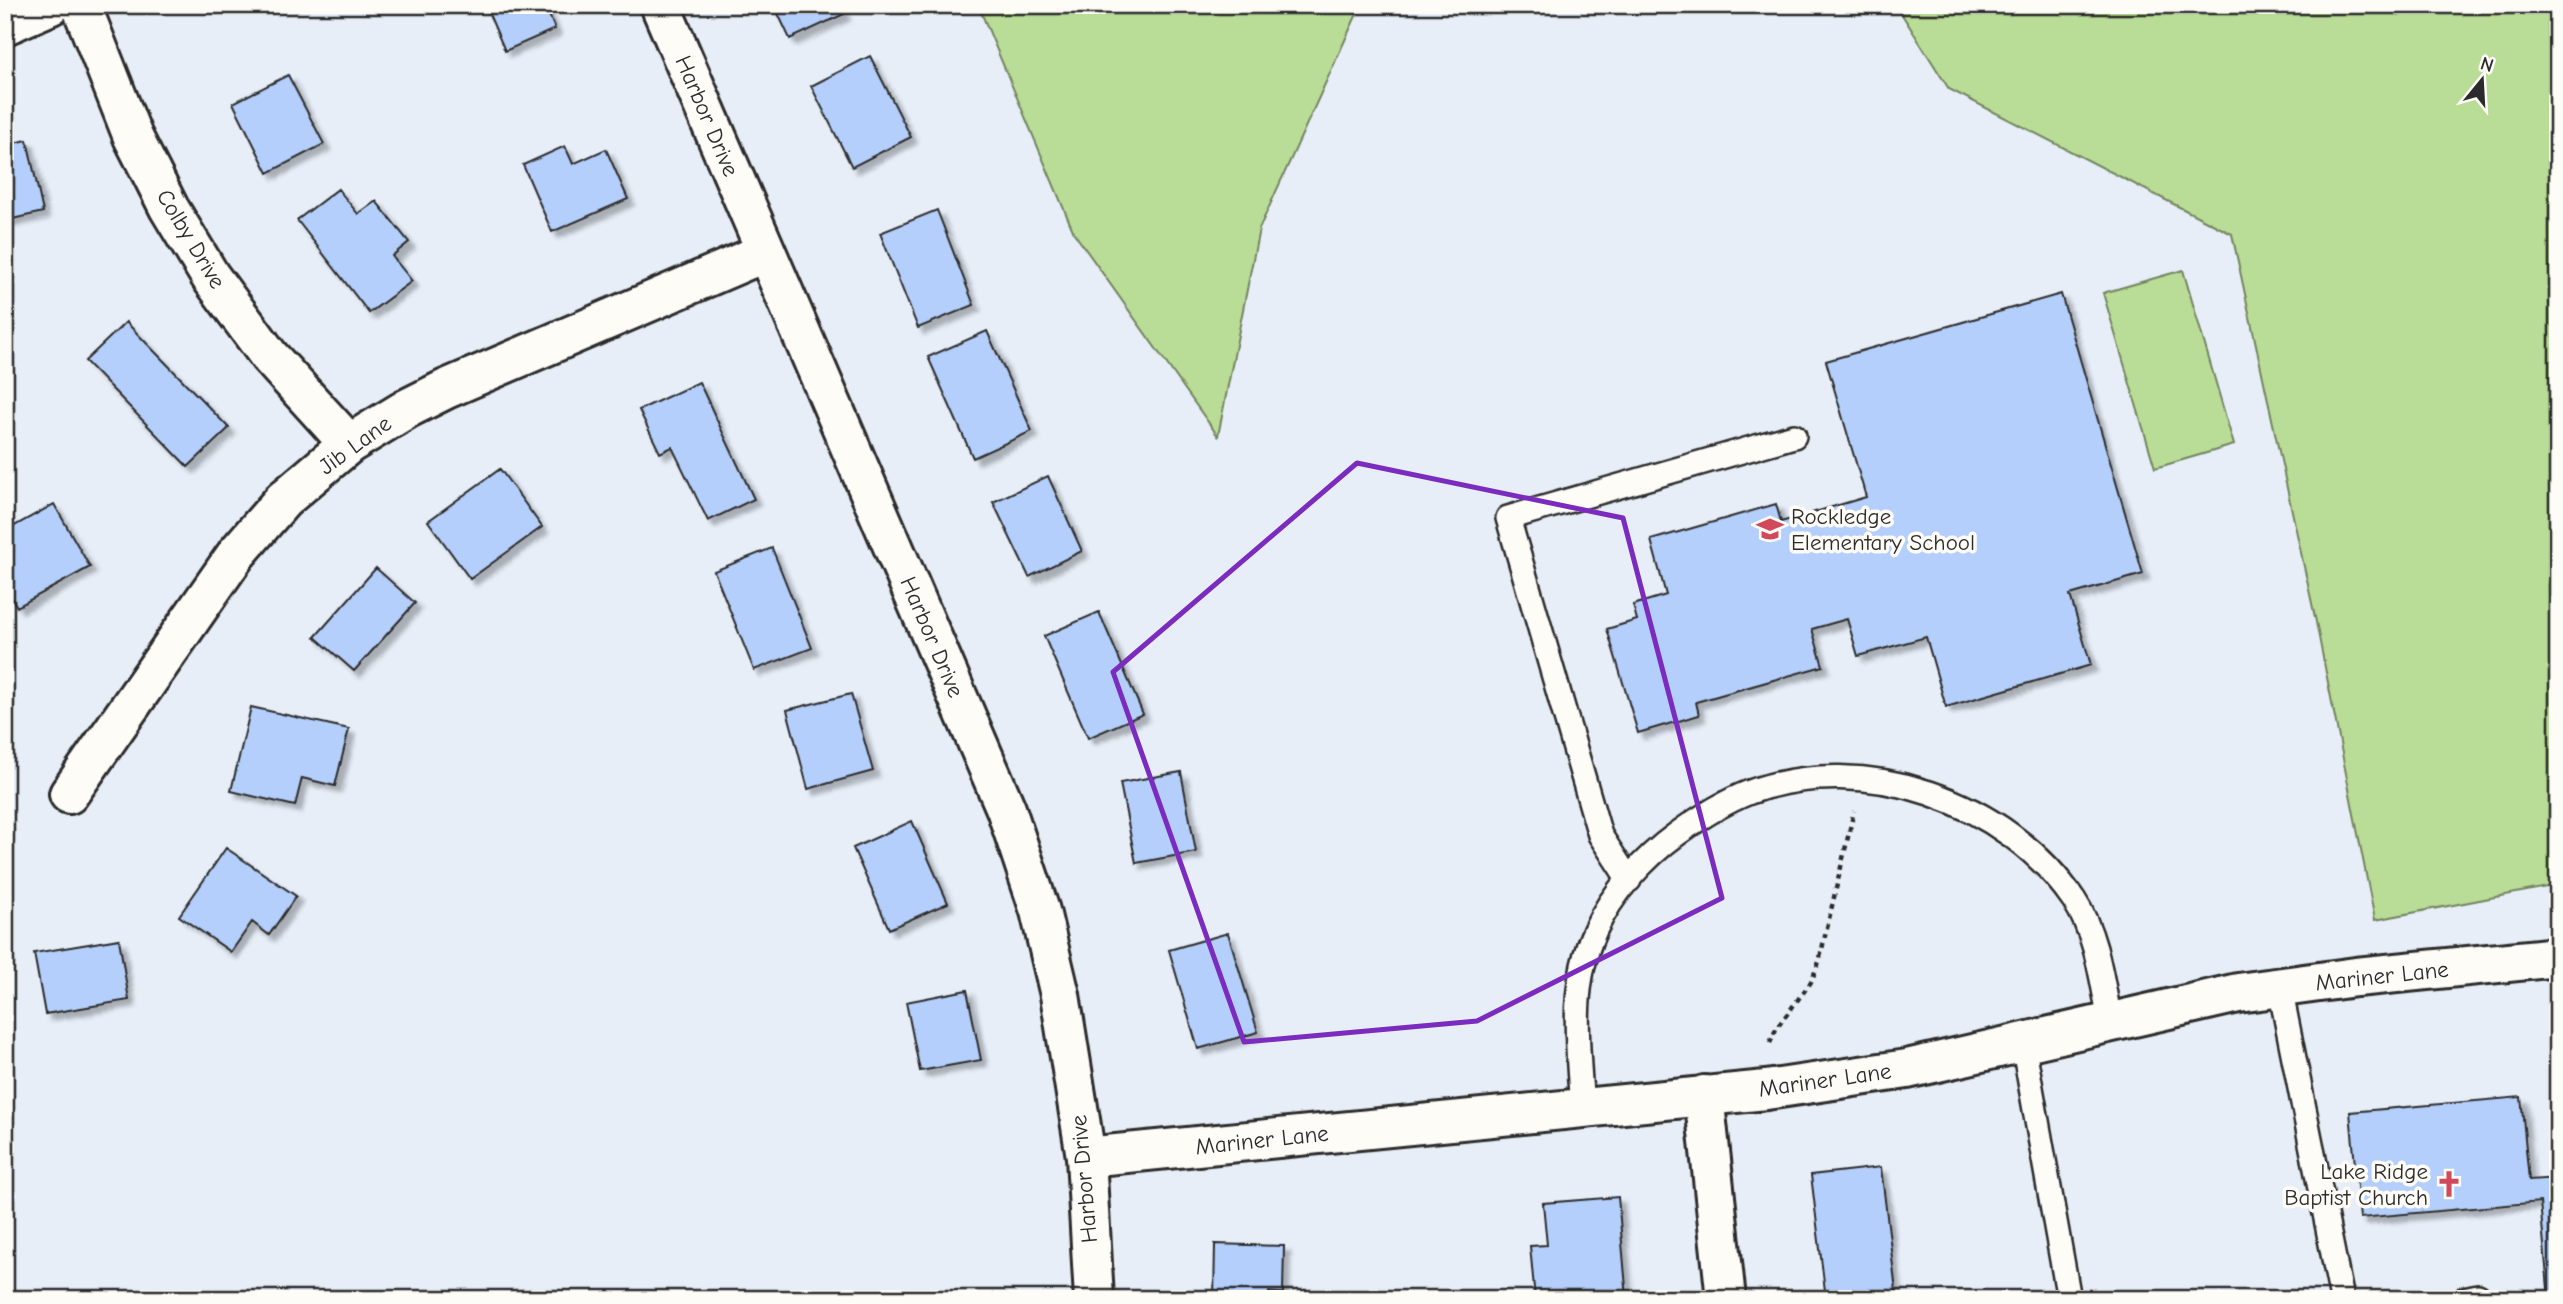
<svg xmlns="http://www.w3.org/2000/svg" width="2563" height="1304" font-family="'Comic Neue',sans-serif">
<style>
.green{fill:#b9dc96;stroke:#728460;stroke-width:2}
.building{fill:#b4cffc;stroke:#2b2b2b;stroke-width:2;filter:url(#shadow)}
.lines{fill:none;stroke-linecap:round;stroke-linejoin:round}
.lane-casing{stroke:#2b2b2b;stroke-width:28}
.street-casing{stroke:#2b2b2b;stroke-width:44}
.path{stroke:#2b2b2b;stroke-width:4.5;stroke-dasharray:5 5;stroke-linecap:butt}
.lane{stroke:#fdfcf7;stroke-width:23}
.street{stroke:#fdfcf7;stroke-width:38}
.marked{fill:none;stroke:#7b2cbf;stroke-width:5;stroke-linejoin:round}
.labels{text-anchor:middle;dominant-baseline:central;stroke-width:7;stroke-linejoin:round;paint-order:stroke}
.street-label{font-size:23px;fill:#2b2b2b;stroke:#fdfcf7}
.poi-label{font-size:23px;fill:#2b2b2b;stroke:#fdfcf7;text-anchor:start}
</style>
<defs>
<filter id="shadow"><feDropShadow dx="6" dy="6" stdDeviation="2" flood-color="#0004"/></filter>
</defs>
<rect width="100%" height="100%" fill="#e7eef8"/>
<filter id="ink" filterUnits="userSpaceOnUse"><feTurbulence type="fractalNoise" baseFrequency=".0143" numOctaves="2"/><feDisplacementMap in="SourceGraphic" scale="14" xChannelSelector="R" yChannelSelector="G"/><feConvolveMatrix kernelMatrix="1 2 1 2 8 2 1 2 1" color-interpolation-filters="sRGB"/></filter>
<g filter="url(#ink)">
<path class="green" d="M978 5H1361L1259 229 1218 436 1074 233Z
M1896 5H2558V885L2375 920 2316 622 2232 234 1949 89Z
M2183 270 2234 445 2155 468 2103 293Z"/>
<path class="building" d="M485 5H545L555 29 505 51Z
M774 5H840L844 14 790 39Z
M870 56 911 137 852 167 811 86Z
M288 75 324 144 268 173 233 103Z
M27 140 43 212 8 220 5 207V145Z
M565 146 573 164 606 149 628 199 552 232 523 165Z
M338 189 358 214 376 201 409 242 392 256 412 281 369 313 297 220Z
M937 210 974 305 918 328 880 233Z
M2061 294 2143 574 2070 595 2091 665 1946 707 1926 637 1858 656 1847 619 1812 629 1823 666 1696 702 1699 715 1638 733 1607 629 1637 620 1633 605 1666 595 1651 540 1776 504 1781 522 1866 497 1826 361Z
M126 322 229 428 188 467 85 361Z
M987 331 1032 431 973 458 928 357Z
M699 382 754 499 708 521 672 447 660 453 639 410Z
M500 469 542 527 470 579 428 521Z
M1048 476 1082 551 1029 577 993 502Z
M54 504 90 567 17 607 5 586V531Z
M772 548 812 648 754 670 714 571Z
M376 568 415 603 354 671 315 637Z
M1099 612 1143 714 1088 738 1044 636Z
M851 694 873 771 808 789 787 710Z
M251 707 349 729 335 786 302 778 295 806 231 791Z
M1181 772 1196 852 1136 863 1120 783Z
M912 821 948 903 889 929 853 848Z
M226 848 296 896 269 935 252 922 231 952 179 916Z
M1228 933 1258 1032 1198 1049 1169 950Z
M119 939 129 1000 45 1014 34 953Z
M967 990 981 1060 920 1071 906 1002Z
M2521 1097 2529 1180 2558 1178V1299H2549L2540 1202 2360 1218 2350 1112Z
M1881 1167 1897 1299H1826L1811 1175Z
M1618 1197 1627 1299H1535L1530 1246 1547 1245 1543 1203Z
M1215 1244 1284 1246 1283 1293 1269 1292 1268 1299H1214Z"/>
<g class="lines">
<defs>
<path id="lane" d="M1629 880 1600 835 1508 518 1794 436
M2280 988 2342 1299
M2023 1043 2069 1299
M1582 1108C1578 1048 1569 986 1595 930 1612 893 1644 858 1677 834 1699 818 1724 802 1750 792 1865 751 2006 800 2074 900 2097 935 2102 981 2110 1021
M2464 1299 2478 1296V1299"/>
<path id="street" d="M81 5 133 137 169 208 210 276 269 356 349 444
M660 5 1006 809 1040 911 1060 995 1086 1157 1094 1299
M5 25 51 5
M69 794 237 553 283 500 349 444 408 408 446 389 766 252
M1704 1095 1726 1299
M1086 1157 1766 1090 1907 1069 2238 993 2356 977 2558 957"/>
</defs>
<use href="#lane" class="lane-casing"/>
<use href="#street" class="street-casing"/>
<path class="path" d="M1770 1043 1776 1029 1811 982 1819 962 1854 811"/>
<use href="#lane" class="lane"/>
<use href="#street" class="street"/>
</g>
</g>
<path class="marked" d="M1357 463 1623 518 1722 898 1477 1021 1244 1042 1113 672Z"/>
<defs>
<symbol id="school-bare" viewBox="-9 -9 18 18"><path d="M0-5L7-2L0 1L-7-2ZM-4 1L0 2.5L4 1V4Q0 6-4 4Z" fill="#d1495b" stroke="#fdfcf7" stroke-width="2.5" paint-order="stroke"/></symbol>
<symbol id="church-bare" viewBox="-9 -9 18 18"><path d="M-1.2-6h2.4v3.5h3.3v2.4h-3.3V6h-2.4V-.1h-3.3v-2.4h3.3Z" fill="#d1495b" stroke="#fdfcf7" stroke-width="2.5" paint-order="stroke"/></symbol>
</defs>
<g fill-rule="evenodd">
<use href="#school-bare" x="1751" y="510" width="38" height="38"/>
<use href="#church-bare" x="2430" y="1165" width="38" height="38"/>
</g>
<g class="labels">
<g class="street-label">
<text transform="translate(707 116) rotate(67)">Harbor Drive</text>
<text transform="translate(191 239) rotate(59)">Colby Drive</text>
<text transform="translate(355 445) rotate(-36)">Jib Lane</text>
<text transform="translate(932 637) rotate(67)">Harbor Drive</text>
<text transform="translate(2382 976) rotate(-6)">Mariner Lane</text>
<text transform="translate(1825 1080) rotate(-8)">Mariner Lane</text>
<text transform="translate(1262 1140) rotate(-6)">Mariner Lane</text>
<text transform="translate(1084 1179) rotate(-95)">Harbor Drive</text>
</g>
<g class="poi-label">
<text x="1791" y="516">Rockledge<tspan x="1791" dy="26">Elementary School</tspan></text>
<text x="2428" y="1171" text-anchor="end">Lake Ridge<tspan x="2428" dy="26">Baptist Church</tspan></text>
</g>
</g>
<rect width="2563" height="1304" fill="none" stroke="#fdfcf7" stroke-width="28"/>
<rect x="14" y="14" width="2535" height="1276" fill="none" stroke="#2b2b2b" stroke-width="2.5" filter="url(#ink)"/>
<g transform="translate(2482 80) rotate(18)" stroke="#fdfcf7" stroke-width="5" paint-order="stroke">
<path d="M0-5L12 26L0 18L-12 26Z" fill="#2b2b2b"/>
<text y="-10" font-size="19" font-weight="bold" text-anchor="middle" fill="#2b2b2b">N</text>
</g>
</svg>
